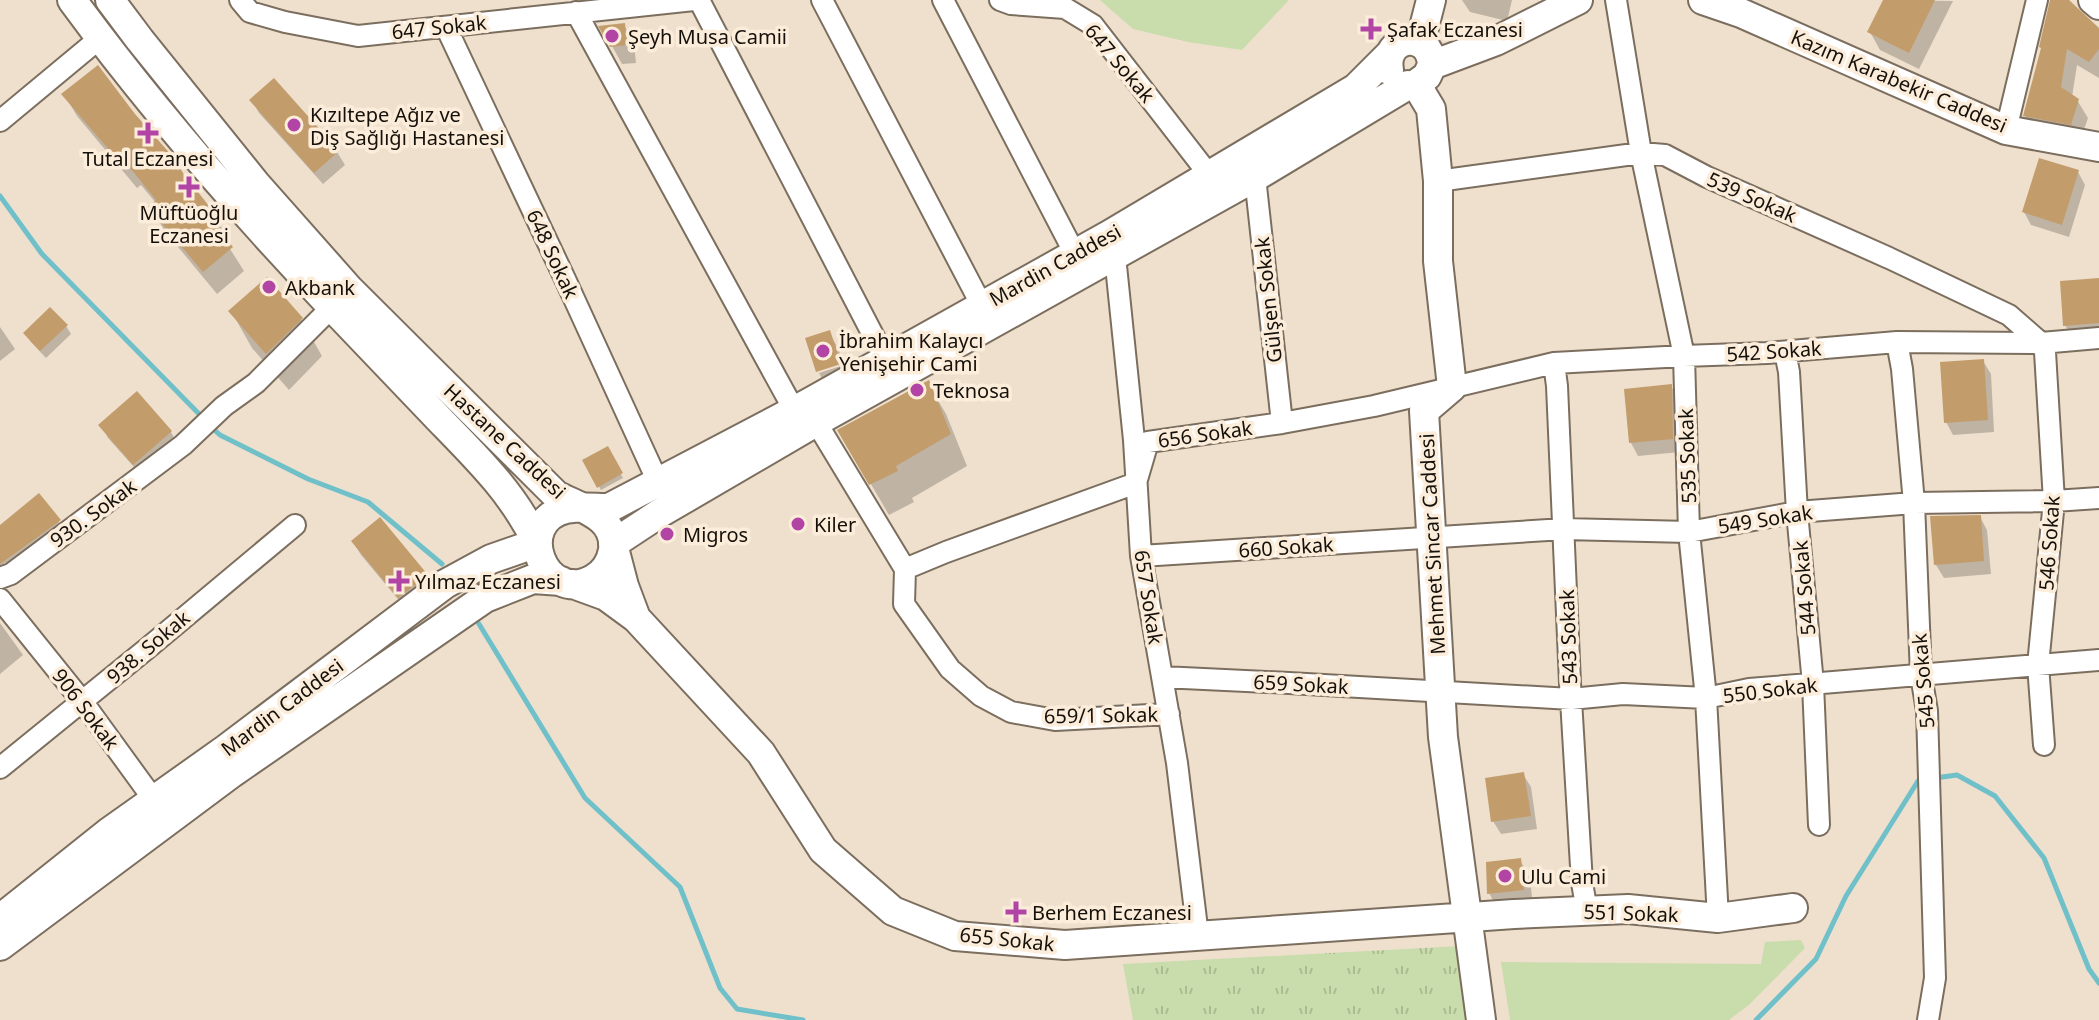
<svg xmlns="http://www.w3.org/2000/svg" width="2099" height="1020" font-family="'Noto Sans',sans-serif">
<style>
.grass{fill:#c8dcac}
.park{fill:url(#park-tufts)}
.shadow{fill:#0003}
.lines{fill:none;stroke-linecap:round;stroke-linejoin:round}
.stream{stroke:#70c0ca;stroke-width:5}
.building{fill:#c29c6b}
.street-casing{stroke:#7c6e5e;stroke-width:24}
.secondary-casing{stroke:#7c6e5e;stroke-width:32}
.street{stroke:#fff;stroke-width:20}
.secondary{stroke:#fff;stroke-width:28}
.poi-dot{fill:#b144a4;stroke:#fceddb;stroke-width:3}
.labels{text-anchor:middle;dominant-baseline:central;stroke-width:7;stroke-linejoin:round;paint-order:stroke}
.street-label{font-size:20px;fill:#15100a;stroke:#fceddb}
.poi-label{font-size:20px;fill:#15100a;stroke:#fceddb;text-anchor:start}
</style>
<defs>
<pattern id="park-tufts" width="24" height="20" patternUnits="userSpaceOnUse" patternTransform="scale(2)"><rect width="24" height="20" fill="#c8dcac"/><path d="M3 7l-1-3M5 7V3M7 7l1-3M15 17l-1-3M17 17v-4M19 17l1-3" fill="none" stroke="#abbc93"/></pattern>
</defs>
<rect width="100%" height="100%" fill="#efe0ce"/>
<path class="grass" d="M1100 0H1289L1242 50 1188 42 1133 29Z
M1801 940 1805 948 1750 1004 1729 1020H1510L1501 962 1761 964 1765 942Z"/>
<path class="park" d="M1461 946 1474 1020H1133L1123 964Z"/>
<path class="shadow" d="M1462 0H1512L1507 21 1470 12Z
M1886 0 1953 1 1919 69 1880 50 1870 32Z
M2051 0H2066L2099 31V78L2077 65 2072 97 2077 100 2088 118 2080 141 2035 133 2025 116 2043 50Z
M624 25 634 43 636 63 622 64 602 28Z
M64 94 133 115 180 168 190 185 215 216 228 239 225 241 244 271 217 294 164 230 151 207 156 203 141 185 137 188 77 116Z
M252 100 337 152 345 165 323 184 259 113Z
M2078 172 2085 185 2069 237 2031 225 2024 212Z
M2099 280V345L2078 347 2065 325Z
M231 311 301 319 322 356 289 390 252 348Z
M66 326 71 334 46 358 30 341 26 333Z
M0 327 15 349 0 361Z
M829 332 839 350 842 361 818 369V372L807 339Z
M1983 361 1991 374 1994 432 1953 435 1946 422Z
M844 365 849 381 828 389 819 373Z
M928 383 946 414 967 466 912 498 914 502 889 515 840 431Z
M1671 386 1678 399 1680 452 1638 456 1631 443Z
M101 425 171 432 178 445 142 476 108 438Z
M607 449 623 478 601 490 585 461Z
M38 496 59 522 66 534 0 571V527Z
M1980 517 1987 530 1991 574 1944 578 1936 565Z
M380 520 427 576 434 589 407 610 361 555 353 542Z
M0 623 23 655 0 674Z
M1523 774 1531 787 1537 829 1501 834 1493 821Z
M1520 860 1530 878 1533 907 1499 911 1489 893Z"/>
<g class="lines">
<path class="stream" d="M0 196 42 254 204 419
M211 427 220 435 308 479 368 502 442 564
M479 624 585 798 680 887 720 988 737 1009 803 1020
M1935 778 1957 775 1995 796 2044 858 2089 969 2099 983
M1756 1020 1816 959 1846 896 1918 781 1926 780"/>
</g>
<path class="building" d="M1883 0H1935L1909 53 1867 32Z
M2050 0H2069L2099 28V49L2089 62 2067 49 2061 87 2079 99 2071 125 2023 116 2041 48 2039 47Z
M625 23 627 45 610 47 598 26Z
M98 65 135 114 182 167 180 169 216 215 210 220 233 247 203 272 148 207 156 200 127 164 123 166 61 94Z
M274 78 339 151 314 173 249 100Z
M2039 158 2079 170 2062 225 2022 212Z
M267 277 303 318 266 354 228 311Z
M2099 278V323L2063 326 2060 281Z
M50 307 68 325 40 351 23 333Z
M830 330 841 364 816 372 805 338Z
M1984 359 1988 420 1944 423 1940 362Z
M929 380 951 434 896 466 898 471 869 485 837 430Z
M1672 384 1673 439 1629 443 1624 389Z
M137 391 172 431 133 465 98 425Z
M608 446 623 473 597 488 582 460Z
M39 493 61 520 0 564V525Z
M1981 515 1984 561 1934 565 1930 516Z
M380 517 428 575 398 598 351 541Z
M1524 772 1531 816 1491 822 1485 778Z
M1521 858 1524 890 1487 894 1486 862Z"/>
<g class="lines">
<defs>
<path id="street" d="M240 0 250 12 285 22 358 36 694 0
M699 0 886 360
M822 0 982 306
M943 0 1075 254
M1000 0 1011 4 1065 8 1093 25 1210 176
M1616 0 1641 153 1684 356 1689 532 1706 698 1718 918
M576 12 794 410
M446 27 565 279 658 482
M0 121 100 38
M2006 130 2037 0
M1255 177 1282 423
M1438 181 1641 153 1665 155 1707 177 1889 258 2009 315 2041 343 2045 352 2054 501 2038 665 2044 745
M1115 256 1134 440 1141 556 1177 763 1198 936
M1897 342 1902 369 1914 503 1921 675 1927 711 1935 978 1928 1020
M1785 352 1789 372 1797 512 1813 684 1819 825
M1554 363 1557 386 1570 683 1582 883 1587 911
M816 422 905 569 904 604 950 669 981 696 1011 712 1055 720 1169 714
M1141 556 1564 529 1689 532 1797 512 1914 503 2054 501 2099 498
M905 569 946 552 1136 483 1148 442 1282 423 1374 406 1554 363 1684 356 1767 353 1897 342 2041 343 2099 338
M0 578 11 574 183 445 224 406 256 383 342 297
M0 599 82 701 154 800 161 808
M1162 677 1289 683 1571 699 1623 694 1706 698 1749 689 2099 660
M0 768 149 647 295 525"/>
<path id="secondary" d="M72 0C152 109 242 212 335 310 370 347 405 383 440 420 477 458 514 494 537 543
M110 0 140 40 256 184 349 289 556 495C580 508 617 516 613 550 611 562 604 573 593 579 544 606 512 522 566 509 579 506 596 508 609 508L805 405 1109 235 1356 88 1389 55
M1703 0 1741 13 2006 130 2099 147
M2093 0 2099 5
M1420 43 1431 0
M1389 70C1383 35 1430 29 1432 65
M1416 84 1431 109 1438 181V261L1452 387 1424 411 1443 737 1481 1020
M1416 84 1427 76 1432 65 1496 41 1578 0
M573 584 606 596 636 618 761 753 823 850 893 911 955 936 1065 945 1514 914 1628 909 1718 918 1793 908
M636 618 624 586 613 544 660 513 816 422 1255 177 1408 85
M0 919 109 832 226 749 445 584 491 559 537 543
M0 946 232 773 485 598 533 579 561 581"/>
</defs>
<use href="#street" class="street-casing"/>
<use href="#secondary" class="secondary-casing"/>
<use href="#street" class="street"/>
<use href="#secondary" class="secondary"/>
</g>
<g class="poi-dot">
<path d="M1367 17h8v8h8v8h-8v8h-8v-8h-8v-8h8z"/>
<circle cx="612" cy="36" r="8"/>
<circle cx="294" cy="125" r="8"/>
<path d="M144 121h8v8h8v8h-8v8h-8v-8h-8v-8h8z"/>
<path d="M185 175h8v8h8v8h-8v8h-8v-8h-8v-8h8z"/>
<circle cx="269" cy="287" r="8"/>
<circle cx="823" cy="351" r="8"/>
<circle cx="917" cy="390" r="8"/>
<circle cx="798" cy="524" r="8"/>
<circle cx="667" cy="534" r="8"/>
<path d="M395 569h8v8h8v8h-8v8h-8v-8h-8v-8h8z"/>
<circle cx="1505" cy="876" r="8"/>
<path d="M1012 900h8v8h8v8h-8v8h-8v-8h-8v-8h8z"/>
</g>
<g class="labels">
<g class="street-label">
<text transform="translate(439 27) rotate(-6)">647 Sokak</text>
<text transform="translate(1120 63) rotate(50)">647 Sokak</text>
<text transform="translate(1899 81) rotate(23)">Kazım Karabekir Caddesi</text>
<text transform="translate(1752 197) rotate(24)">539 Sokak</text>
<text transform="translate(553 254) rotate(65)">648 Sokak</text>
<text transform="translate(1055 265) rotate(-29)">Mardin Caddesi</text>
<text transform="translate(1268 300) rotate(-96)">Gülşen Sokak</text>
<text transform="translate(1774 351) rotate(-4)">542 Sokak</text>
<text transform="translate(1205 434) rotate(-8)">656 Sokak</text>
<text transform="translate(505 441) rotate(43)">Hastane Caddesi</text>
<text transform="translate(1687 456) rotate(-92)">535 Sokak</text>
<text transform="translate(93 513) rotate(-36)">930. Sokak</text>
<text transform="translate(1765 519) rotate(-9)">549 Sokak</text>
<text transform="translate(2049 543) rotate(-86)">546 Sokak</text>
<text transform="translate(1432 544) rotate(-93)">Mehmet Sincar Caddesi</text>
<text transform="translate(1286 547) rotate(-4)">660 Sokak</text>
<text transform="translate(1804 588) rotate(-95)">544 Sokak</text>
<text transform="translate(1149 597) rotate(81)">657 Sokak</text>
<text transform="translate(1568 637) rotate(-92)">543 Sokak</text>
<text transform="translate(148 647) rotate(-40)">938. Sokak</text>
<text transform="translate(1923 681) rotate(-95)">545 Sokak</text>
<text transform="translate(1301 684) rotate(3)">659 Sokak</text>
<text transform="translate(1770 690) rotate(-7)">550 Sokak</text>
<text transform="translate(282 707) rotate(-37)">Mardin Caddesi</text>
<text transform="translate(86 709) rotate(53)">906 Sokak</text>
<text transform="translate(1101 715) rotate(-1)">659/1 Sokak</text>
<text transform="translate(1631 913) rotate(2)">551 Sokak</text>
<text transform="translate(1007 939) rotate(6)">655 Sokak</text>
</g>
<g class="poi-label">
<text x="1387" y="29">Şafak Eczanesi</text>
<text x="628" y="36">Şeyh Musa Camii</text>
<text x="310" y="114">Kızıltepe Ağız ve<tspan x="310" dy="23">Diş Sağlığı Hastanesi</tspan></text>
<text x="148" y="158" text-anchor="middle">Tutal Eczanesi</text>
<text x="189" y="212" text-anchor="middle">Müftüoğlu<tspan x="189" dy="23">Eczanesi</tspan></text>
<text x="285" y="287">Akbank</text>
<text x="839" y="340">İbrahim Kalaycı<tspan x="839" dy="23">Yenişehir Cami</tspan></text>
<text x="933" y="390">Teknosa</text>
<text x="814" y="524">Kiler</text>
<text x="683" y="534">Migros</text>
<text x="415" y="581">Yılmaz Eczanesi</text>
<text x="1521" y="876">Ulu Cami</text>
<text x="1032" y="912">Berhem Eczanesi</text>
</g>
</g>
</svg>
